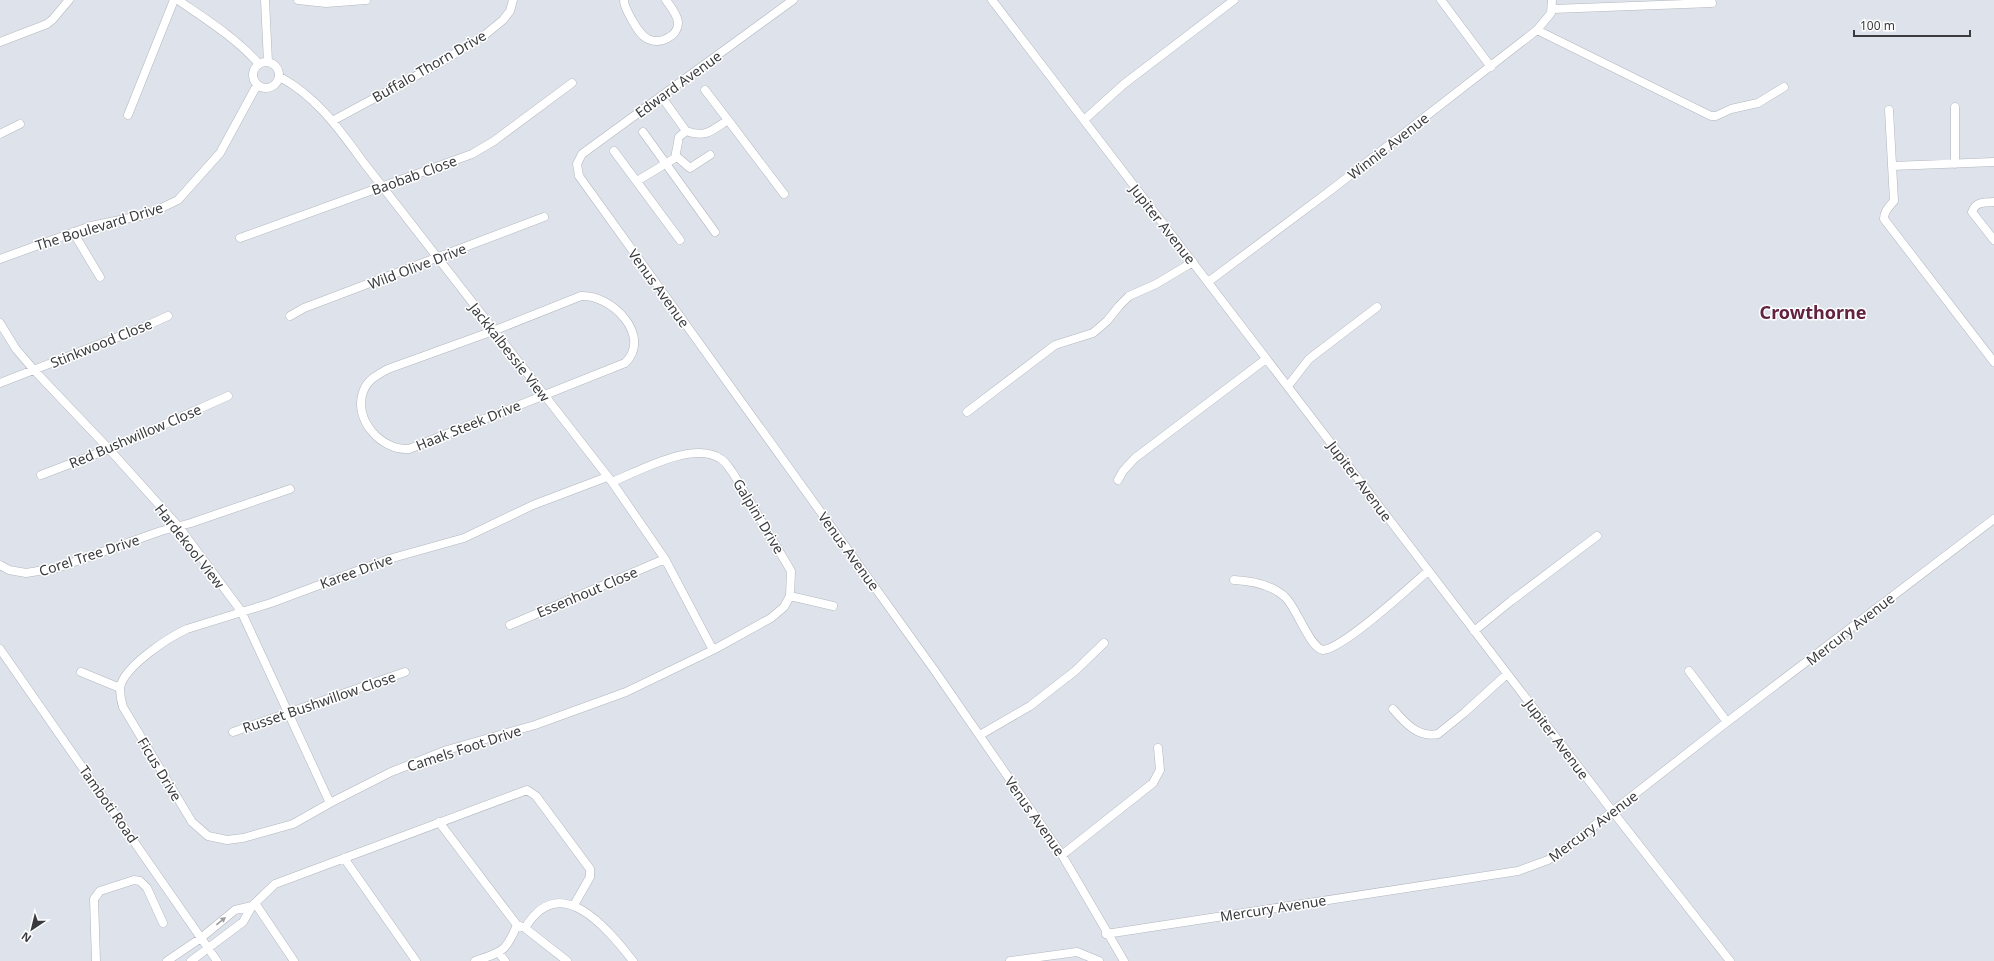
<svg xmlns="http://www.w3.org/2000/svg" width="1994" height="961" font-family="'Noto Sans',sans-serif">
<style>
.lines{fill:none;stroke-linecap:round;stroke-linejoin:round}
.minor-casing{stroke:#b2b6be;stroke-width:9}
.minor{stroke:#fff;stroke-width:8}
.oneway{fill:#9c9d9f}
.labels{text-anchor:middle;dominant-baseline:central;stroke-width:3;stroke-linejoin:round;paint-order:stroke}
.street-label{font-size:14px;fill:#3a3b3f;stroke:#fff}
.district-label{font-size:18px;font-weight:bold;fill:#632240;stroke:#fff}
</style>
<rect width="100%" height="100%" fill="#dee3eb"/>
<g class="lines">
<defs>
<path id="minor" d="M178 0C207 20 236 38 259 64
M265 0 268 62
M298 0 326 3 366 0
M624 0C624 7 629 14 632 20 636 27 641 36 648 39 660 45 679 36 678 22 677 14 670 6 666 0
M793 0 582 154 577 164 579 176 935 671 1062 855 1124 961
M992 0 1613 812 1730 961
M1441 0 1491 67
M1553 9 1712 3
M1537 30 1711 116H1716L1731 109 1758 103 1784 87
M0 42 47 24 53 19 69 0
M253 75a13 13 0 1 1 26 0a13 13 0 1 1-26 0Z
M280 77C317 97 339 129 364 163L612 482 665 559 713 650
M1955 107V164
M1889 110 1894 201C1889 207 1884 211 1884 219L1994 362
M128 115 174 0
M334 120 438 64 486 34 503 20 510 11 513 0
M728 120 784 194
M1084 120 1124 84 1234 0
M686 131C706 138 711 131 728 120L705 90
M643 132 715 232
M0 134 20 124
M614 151 680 240
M676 156 690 168 710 155
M1892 166 1994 162
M637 181 675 158 679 137 686 131 661 96
M1994 202C1984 203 1976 201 1972 212L1994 240
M73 232 100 277
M240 238 472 154 494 141 572 83
M0 259 91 226 149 214 178 200 220 153 257 85
M1208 282 1331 190 1537 30 1551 13 1552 0
M581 296C611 294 653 336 625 363L409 449C382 451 353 420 363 392 367 380 377 375 388 369L493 331Z
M290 316 304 308 544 217
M0 323 16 349 34 370 109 449 179 527 241 611 330 803
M0 383 146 326 168 316
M1288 386 1309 359 1377 307
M967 412 1055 345 1093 333 1107 321 1119 306 1129 296 1156 284 1193 262
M41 475 109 449 228 396
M607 477 533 505 464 538 389 559 271 603 187 629C169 637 123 667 120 688 120 694 121 701 123 707L192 822 208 836 227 840 243 838 293 824 330 803 391 772 447 750 535 725 626 692 713 650 771 618 784 607 790 596 791 571 733 473C729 468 726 462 721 459 694 440 639 471 612 482
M1118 480 1123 471 1135 458 1266 359
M0 565 9 570 26 573 57 568 161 531 191 523 290 489
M1234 580C1252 581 1273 585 1286 598 1297 609 1310 648 1323 650 1344 648 1410 587 1428 571
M790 596 833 606
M510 625 665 559
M1474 631 1511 601 1597 536
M0 649 217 961
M1689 671 1727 722
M81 672 120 688
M1393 709C1405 723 1418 738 1438 734L1464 713 1507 674
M233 732 405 672
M980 735 1030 706 1075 671 1104 643
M439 822 517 925C506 952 502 952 475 961
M1062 855 1153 783 1160 770 1158 748
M344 858 416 961
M255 903 294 961
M520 926 525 928 567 961
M525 928C560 870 607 928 633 961
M1106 934 1518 871 1548 860 1567 847 1727 722 1994 519
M499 953 505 961
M96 961 94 899 100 891 134 880 140 881 147 888 163 923
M167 961 201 938 235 910 252 906
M191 961 243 922 252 906 275 884 527 790 536 796 590 869V877L574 905
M1010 961 1077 952 1099 961"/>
</defs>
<use href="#minor" class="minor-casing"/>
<use href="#minor" class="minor"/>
</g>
<defs><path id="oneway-solid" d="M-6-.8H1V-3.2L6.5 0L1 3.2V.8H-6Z"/></defs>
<use class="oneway" href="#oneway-solid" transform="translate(221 921) rotate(-39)"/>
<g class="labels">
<g class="street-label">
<text transform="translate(429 66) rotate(-30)">Buffalo Thorn Drive</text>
<text transform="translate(678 84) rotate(-36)">Edward Avenue</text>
<text transform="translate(1388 146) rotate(-38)">Winnie Avenue</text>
<text transform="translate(414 175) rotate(-20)">Baobab Close</text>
<text transform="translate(1163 224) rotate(52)">Jupiter Avenue</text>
<text transform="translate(99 226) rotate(-17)">The Boulevard Drive</text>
<text transform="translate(417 266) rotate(-21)">Wild Olive Drive</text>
<text transform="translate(659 288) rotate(54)">Venus Avenue</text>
<text transform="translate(101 343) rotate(-22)">Stinkwood Close</text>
<text transform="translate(510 352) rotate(52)">Jackkalbessie View</text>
<text transform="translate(468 425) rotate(-22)">Haak Steek Drive</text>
<text transform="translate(135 436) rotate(-23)">Red Bushwillow Close</text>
<text transform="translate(1360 481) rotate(53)">Jupiter Avenue</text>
<text transform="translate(759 516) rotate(59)">Galpini Drive</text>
<text transform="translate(190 546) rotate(52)">Hardekool View</text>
<text transform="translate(849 551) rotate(54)">Venus Avenue</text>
<text transform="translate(89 555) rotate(-18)">Corel Tree Drive</text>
<text transform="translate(356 571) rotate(-20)">Karee Drive</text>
<text transform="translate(587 592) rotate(-23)">Essenhout Close</text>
<text transform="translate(1850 629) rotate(-38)">Mercury Avenue</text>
<text transform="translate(319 702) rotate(-19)">Russet Bushwillow Close</text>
<text transform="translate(1557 739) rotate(53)">Jupiter Avenue</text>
<text transform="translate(464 748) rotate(-18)">Camels Foot Drive</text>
<text transform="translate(160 769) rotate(59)">Ficus Drive</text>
<text transform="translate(109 804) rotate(55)">Tamboti Road</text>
<text transform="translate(1035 816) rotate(55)">Venus Avenue</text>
<text transform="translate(1593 826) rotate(-37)">Mercury Avenue</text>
<text transform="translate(1273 908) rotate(-9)">Mercury Avenue</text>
</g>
<g class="district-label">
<text x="1813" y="312">Crowthorne</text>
</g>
</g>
<g transform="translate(32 929) rotate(215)" stroke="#ffffff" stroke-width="3" paint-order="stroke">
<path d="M0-3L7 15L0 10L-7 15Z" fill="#3a3b3f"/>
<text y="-6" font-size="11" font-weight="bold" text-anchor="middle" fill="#3a3b3f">N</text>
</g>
<path d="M1854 30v6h116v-6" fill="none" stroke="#3a3b3f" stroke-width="2"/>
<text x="1860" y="30" font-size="12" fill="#3a3b3f" stroke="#ffffff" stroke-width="3" paint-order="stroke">100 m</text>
</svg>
